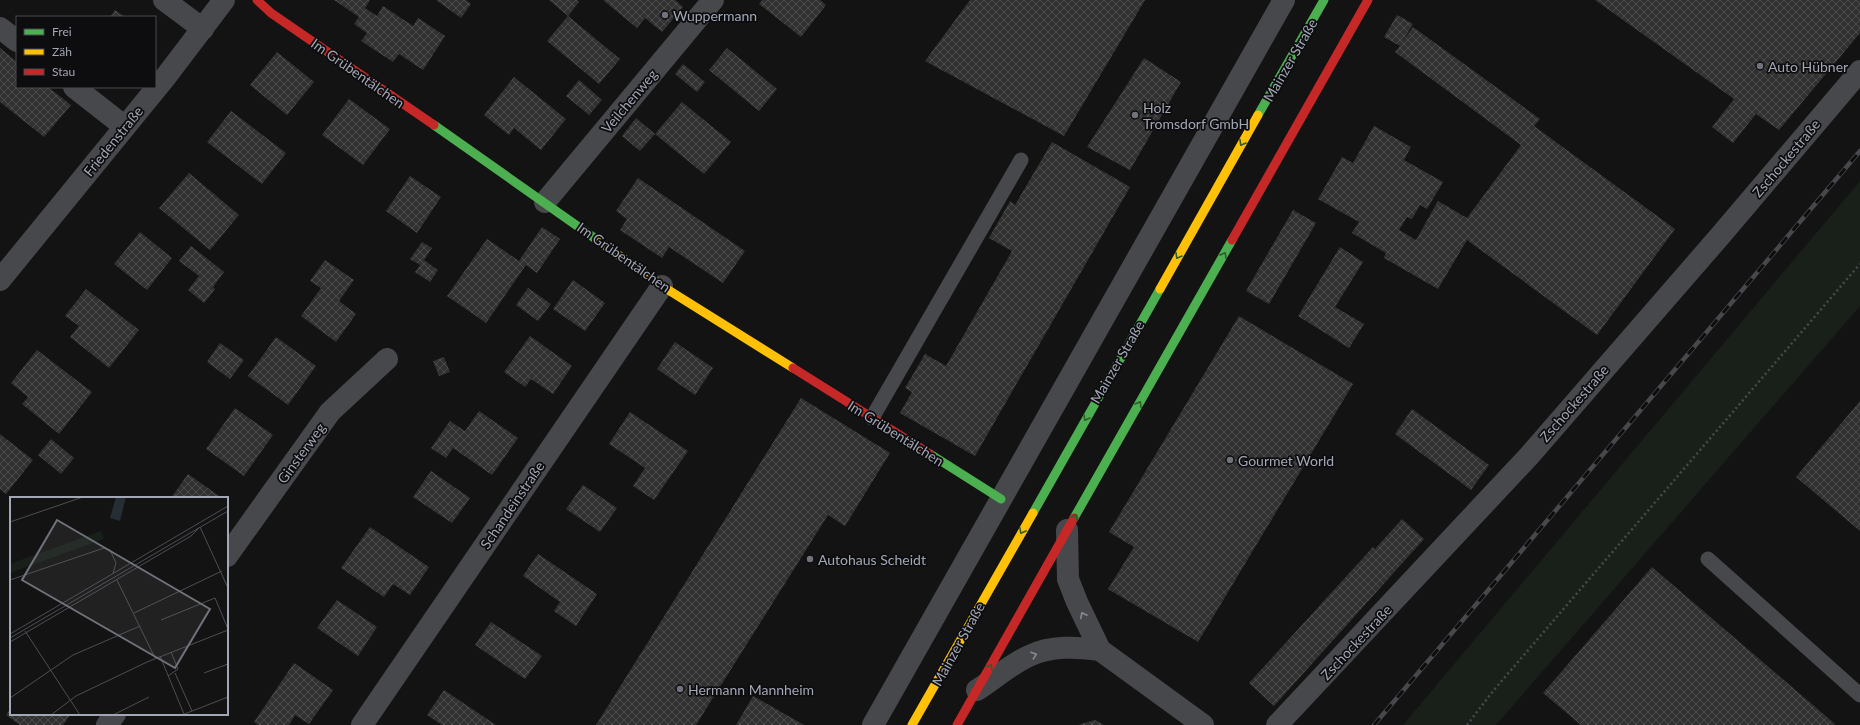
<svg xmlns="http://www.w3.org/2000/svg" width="1860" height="725" font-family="Lato,sans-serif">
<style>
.green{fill:#19201a}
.building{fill:url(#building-cross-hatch)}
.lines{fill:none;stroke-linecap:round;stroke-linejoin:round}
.path{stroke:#48494e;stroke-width:2.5;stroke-dasharray:2 3;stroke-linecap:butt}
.lane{stroke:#47484c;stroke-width:15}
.street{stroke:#47484c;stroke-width:22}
.fast{stroke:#4caf50;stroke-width:9}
.slow{stroke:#ffc107;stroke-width:9}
.jam{stroke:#c62828;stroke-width:9}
.rail-casing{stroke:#46484b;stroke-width:4.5}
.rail{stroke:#0d0d0f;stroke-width:3;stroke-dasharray:9;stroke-linecap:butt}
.oneway{stroke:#2c5e30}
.oneway2{stroke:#878a96}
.poi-dot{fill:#70737c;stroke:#0d0d0f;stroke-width:1.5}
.labels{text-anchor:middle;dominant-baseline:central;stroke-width:3.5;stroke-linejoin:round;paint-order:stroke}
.poi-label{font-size:14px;fill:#a2a7b5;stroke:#0d0d0f;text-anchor:start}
.street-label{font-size:14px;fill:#a2a7b5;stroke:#0d0d0f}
.inset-road{fill:none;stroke:#4c4e54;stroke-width:1}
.view{fill:#70737c;fill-opacity:0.15;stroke:#70737c;stroke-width:2}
.inset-edge{fill:none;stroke:#a2a7b5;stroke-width:2}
</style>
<defs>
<pattern id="building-cross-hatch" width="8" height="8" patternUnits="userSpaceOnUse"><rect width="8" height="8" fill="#313132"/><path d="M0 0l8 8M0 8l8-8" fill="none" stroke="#4c4c4d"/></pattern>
</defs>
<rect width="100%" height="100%" fill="#131313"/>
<path class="green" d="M1860 181V306L1496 725H1403Z"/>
<path class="building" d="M334 0H370L365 8 377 16 383 6 413 26 418 18 445 36 423 70 399 54 393 62 361 41 367 33 354 24 359 17Z
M436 0H466L471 4 461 18Z
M549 0H577L579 2 568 16Z
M603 0H675L683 7 662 32 645 18 637 28Z
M762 0H820L826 5 801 37 759 4Z
M970 0H1145L1064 136 925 61Z
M1595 0H1860V33L1779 130 1756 114 1733 143 1712 127 1734 99Z
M115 10 125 17H110Z
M1397 15 1413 24 1401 43 1413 27 1540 119 1534 126 1675 229 1597 335 1467 240 1438 289 1384 258 1386 253 1352 233 1359 222 1318 199 1342 157 1353 163 1374 126 1411 147 1404 160 1443 182 1427 209 1420 205 1412 219 1407 217 1399 230 1416 240 1438 201 1467 218 1521 145 1395 52 1400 46 1384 37Z
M568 16 620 59 599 84 547 41Z
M0 48 17 62V87H48L71 105 44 137 0 102Z
M727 48 777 89 759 111 709 70Z
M277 52 314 82 287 115 250 85Z
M1144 58 1181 82 1130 170 1087 147Z
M683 64 705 82 697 92 675 74Z
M514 77 566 119 541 150 514 128 509 135 484 115Z
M579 80 602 100 589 115 566 96Z
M349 99 390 129 363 165 322 135Z
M682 102 731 142 704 174 655 134Z
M231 111 286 153 262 184 207 142Z
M636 118 655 134 640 151 622 136Z
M1052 142 1130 187 975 456 900 413 912 392 905 388 925 354 946 366 1012 251 989 238 1010 201 1015 205Z
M189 173 239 215 210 250 159 208Z
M410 176 441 197 417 233 386 211Z
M638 178 745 251 723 283 669 247 662 258 620 230 627 219 616 211Z
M1293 210 1316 223 1269 304 1246 291Z
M542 227 560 239 537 273 526 265 486 323 447 296 487 239 519 261Z
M140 232 172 258 147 290 114 264Z
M422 242 432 248 424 260 438 270 430 282 415 272 420 265 410 259Z
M191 246 224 272 213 287 215 289 204 303 188 290 199 276 179 261Z
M1340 247 1363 262 1335 307 1364 324 1349 348 1298 316Z
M325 260 354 280 339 301 356 314 336 342 301 316 321 288 310 281Z
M573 280 605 303 585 331 553 309Z
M528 288 551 304 538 321 516 305Z
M86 289 139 330 109 368 70 337 79 326 65 316Z
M1239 316 1353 384 1198 642 1108 589 1134 547 1109 532Z
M530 336 572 366 553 394 531 379 525 387 504 372Z
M276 337 316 366 288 405 248 376Z
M675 342 713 368 695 395 657 369Z
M220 343 244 360 230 379 207 362Z
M37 350 92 392 59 434 22 404 28 397 11 383Z
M444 357 450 372 439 376 433 361Z
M801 398 890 453 845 526 828 515 696 725H596Z
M1860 401V531L1796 477Z
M235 408 273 435 244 476 206 449Z
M1412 409 1489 465 1471 490 1395 434Z
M479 411 518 438 492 475 453 448 446 458 431 448 450 421 465 431Z
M630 412 688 451 654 500 633 486 645 468 609 444Z
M0 434 33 460 6 494 0 489Z
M51 439 74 458 61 474 38 455Z
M431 471 470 498 452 523 413 497Z
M188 474 222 498H171Z
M583 485 617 508 600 532 566 509Z
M1402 519 1424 539 1274 706 1249 683 1373 547 1375 549Z
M370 527 429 567 410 595 393 584 384 597 341 568Z
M538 554 597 594 576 626 554 611 560 602 523 576Z
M1652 567 1835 724 1834 725H1581L1543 693Z
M337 600 377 627 358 656 317 628Z
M491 622 542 656 525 679 475 645Z
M294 663 333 690 309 724 295 715 289 725H258L254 722Z
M444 690 496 725H442L427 715Z
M753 696 804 725H736Z
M11 708V714H71L63 725H20L6 715Z
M1095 720 1104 725H1078Z"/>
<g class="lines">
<path class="path" d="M1467 725 1493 691 1860 264"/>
<path class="lane" d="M872 418 1021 160
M1708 559 1860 695"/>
<path class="street" d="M164 0 203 29
M0 28 17 41
M74 87 125 127
M545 202 713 0
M0 280 164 79 224 0
M1067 530 1068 579 1077 602 1100 650 1203 725
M227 556 330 412 387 359
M977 690C994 679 1011 664 1029 656 1051 645 1077 647 1100 650
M107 725 115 714
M362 725 662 286
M873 725 1284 0
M1277 725 1529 456 1720 236 1860 71"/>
<path class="fast" d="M1258 115 1324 0
M434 125 600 242
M930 454 1001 499
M1033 513 1160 289
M1074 518 1232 240"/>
<path class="slow" d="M600 242 662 286 793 368
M1160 289 1258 115
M912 725 1033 513"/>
<path class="jam" d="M257 0 271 13 434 125
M1232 240 1368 0
M793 368 930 454
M957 725 1074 518"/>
<defs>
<path id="rail" d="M1374 725 1860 151"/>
</defs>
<use href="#rail" class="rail-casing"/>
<use href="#rail" class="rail"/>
</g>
<defs><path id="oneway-chevron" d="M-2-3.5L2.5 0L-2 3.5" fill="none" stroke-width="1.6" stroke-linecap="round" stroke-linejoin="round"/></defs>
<g class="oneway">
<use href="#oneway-chevron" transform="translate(1242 143) rotate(120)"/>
<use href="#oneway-chevron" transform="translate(1224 255) rotate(-61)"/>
<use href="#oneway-chevron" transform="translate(1178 256) rotate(120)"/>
<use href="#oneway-chevron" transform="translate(1139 404) rotate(-60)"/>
<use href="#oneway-chevron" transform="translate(1086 418) rotate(120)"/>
<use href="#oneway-chevron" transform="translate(1075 517) rotate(-60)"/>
<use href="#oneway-chevron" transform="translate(1022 531) rotate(119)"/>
<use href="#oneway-chevron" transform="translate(990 667) rotate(-61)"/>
</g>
<g class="oneway2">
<use href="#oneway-chevron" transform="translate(1083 615) rotate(-117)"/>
<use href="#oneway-chevron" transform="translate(1034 655) rotate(-19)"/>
</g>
<g class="poi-dot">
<circle cx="665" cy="15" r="4"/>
<circle cx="1760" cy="66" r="4"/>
<circle cx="1135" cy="115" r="4"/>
<circle cx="1230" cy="460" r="4"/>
<circle cx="810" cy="559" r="4"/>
<circle cx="680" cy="689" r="4"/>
</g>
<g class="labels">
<g class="poi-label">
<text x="673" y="15">Wuppermann</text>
<text x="1768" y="66">Auto Hübner</text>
<text x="1143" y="107">Holz<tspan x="1143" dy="16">Tromsdorf GmbH</tspan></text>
<text x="1238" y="460">Gourmet World</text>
<text x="818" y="559">Autohaus Scheidt</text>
<text x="688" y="689">Hermann Mannheim</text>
</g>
<g class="street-label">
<text transform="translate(1290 60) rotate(-60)">Mainzer Straße</text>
<text transform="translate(358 73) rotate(35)">Im Grübentälchen</text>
<text transform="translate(629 101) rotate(-50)">Veilchenweg</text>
<text transform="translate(113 141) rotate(-51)">Friedenstraße</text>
<text transform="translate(1786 158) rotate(-50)">Zschockestraße</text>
<text transform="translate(624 257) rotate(35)">Im Grübentälchen</text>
<text transform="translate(1117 362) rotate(-60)">Mainzer Straße</text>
<text transform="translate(1574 403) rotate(-49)">Zschockestraße</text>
<text transform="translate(896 433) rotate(32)">Im Grübentälchen</text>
<text transform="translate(301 453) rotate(-54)">Ginsterweg</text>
<text transform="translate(512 505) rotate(-56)">Schandeinstraße</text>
<text transform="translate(1356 642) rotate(-47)">Zschockestraße</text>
<text transform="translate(958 644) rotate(-61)">Mainzer Straße</text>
</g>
</g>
<g transform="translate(10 497)">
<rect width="218" height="218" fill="#131313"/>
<path d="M91 34 94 42 0 76V67Z" fill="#19201a"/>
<path d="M106 0H116L110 24 100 21Z" fill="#252d35"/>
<path class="inset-road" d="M0 25 73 0M0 83 94 51 100 53 106 66 103 76M107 83 145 161M124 116 212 74M151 123 205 101 218 132M15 134 70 218M0 137 218 9M0 141 218 14M0 145 181 39 190 30 218 91M150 159 174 217M165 176 182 214M194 176 218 167M158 179 168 172 161 155M0 201 63 158 130 129M41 218 66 199 137 165 218 133M103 218 139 200M172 218 218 200"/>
<path class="view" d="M47 23 200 112 165 171 12 83Z"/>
<rect width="218" height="218" class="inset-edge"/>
</g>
<rect x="16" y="16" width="140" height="72" fill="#0d0d0f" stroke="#494b51"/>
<rect x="24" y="29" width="20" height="6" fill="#4caf50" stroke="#494b51"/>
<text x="52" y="36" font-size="12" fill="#a2a7b5">Frei</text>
<rect x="24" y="49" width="20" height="6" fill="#ffc107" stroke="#494b51"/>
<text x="52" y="56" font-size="12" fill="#a2a7b5">Zäh</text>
<rect x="24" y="69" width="20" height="6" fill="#c62828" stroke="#494b51"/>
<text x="52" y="76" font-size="12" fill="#a2a7b5">Stau</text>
</svg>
